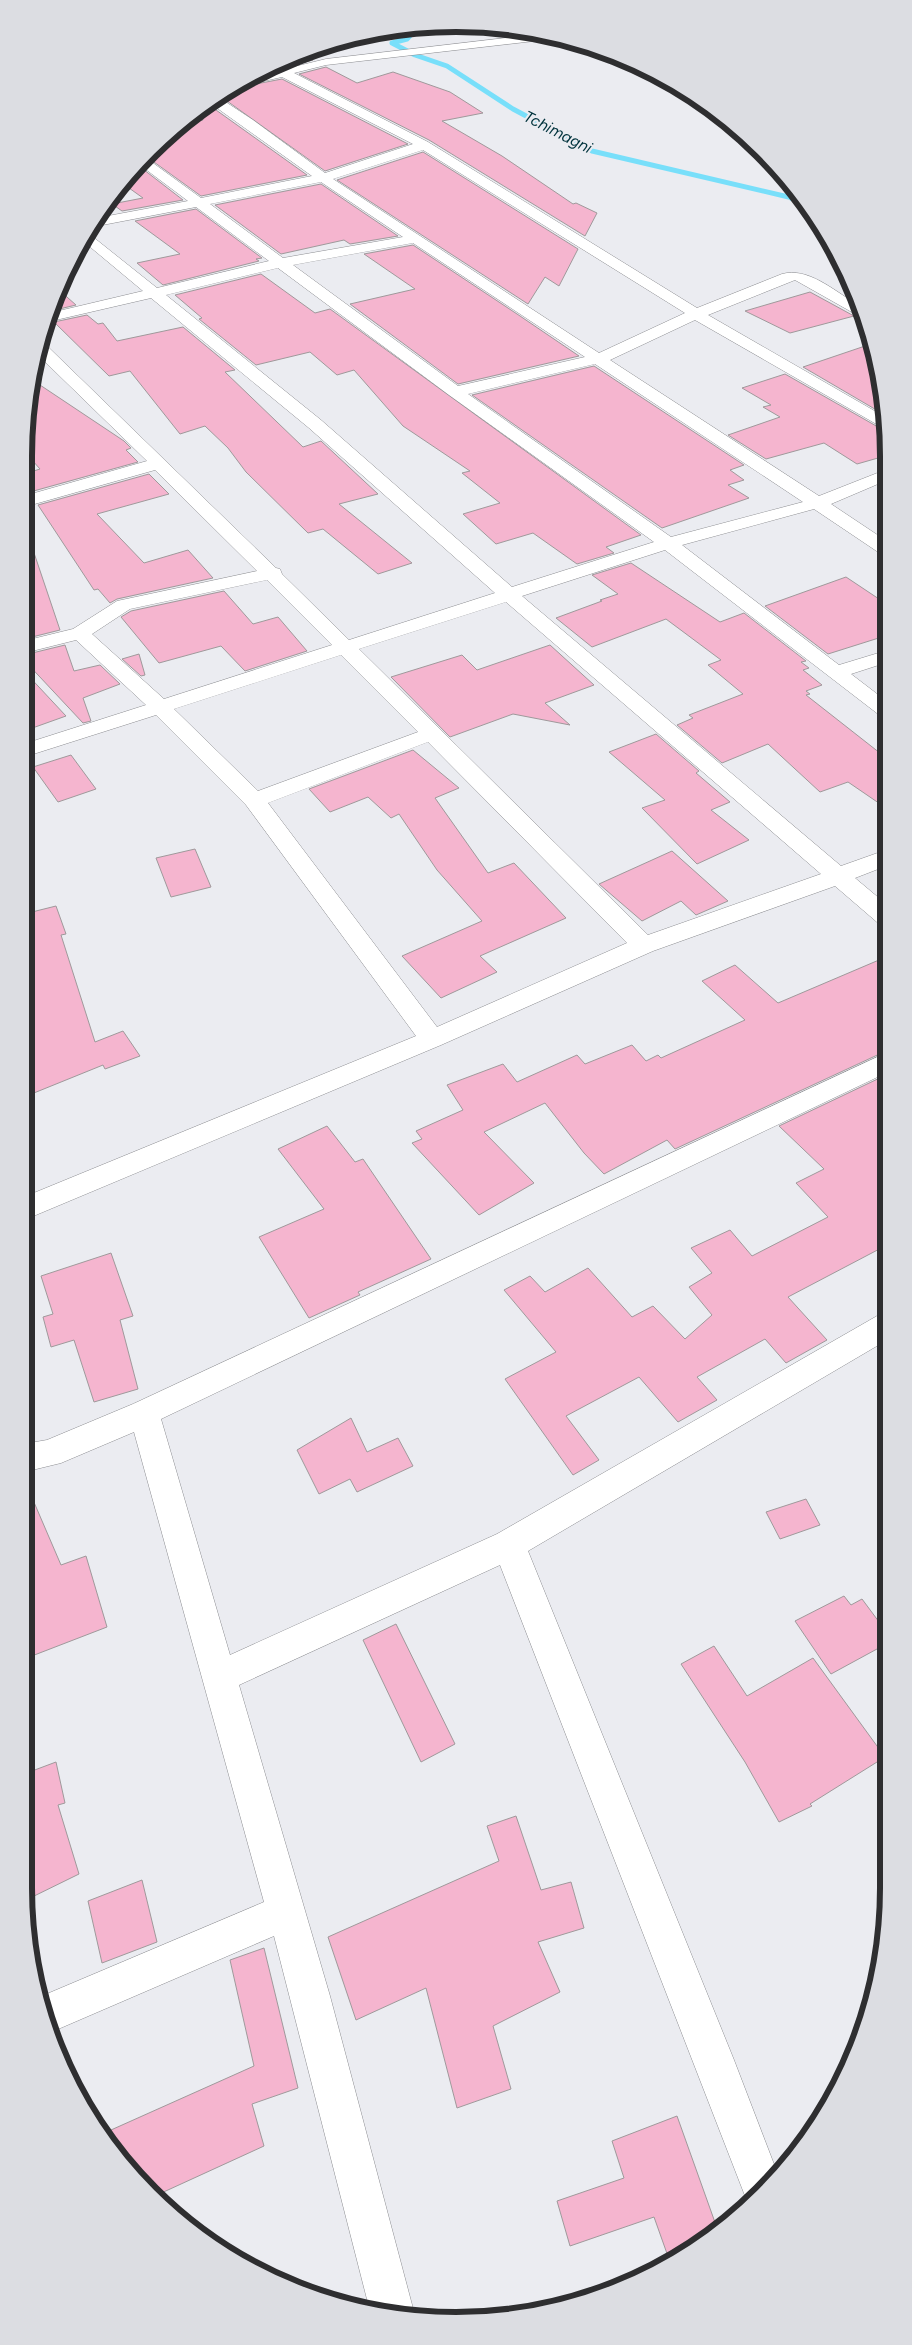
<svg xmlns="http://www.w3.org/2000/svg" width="912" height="2345" font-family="Figtree,sans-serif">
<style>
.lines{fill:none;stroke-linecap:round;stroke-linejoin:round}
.stream-far1{stroke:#78dffa;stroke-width:5}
.stream{stroke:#78dffa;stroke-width:6}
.building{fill:#f5b5cf;stroke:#9f999b}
.street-casing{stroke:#8d8e92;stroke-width:1}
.street{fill:#fff;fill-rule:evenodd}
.labels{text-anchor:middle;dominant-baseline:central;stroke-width:4;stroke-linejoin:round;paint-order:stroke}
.far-water-label{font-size:16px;font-style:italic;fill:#00333d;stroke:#ebecf1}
.rim{fill:none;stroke:#2e2e30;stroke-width:6}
</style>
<rect width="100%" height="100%" fill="#ebecf1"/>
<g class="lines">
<path class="stream-far1" d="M409 27 415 30 407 39 392 43 415 55 447 66 513 109 592 151 797 199"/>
<path class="stream" d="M792 198 800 200"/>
</g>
<path class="building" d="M301 54 313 60 285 67 279 64Z
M326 67 357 83 393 72 450 92 483 113 442 121 502 156 573 204 576 203 597 213 585 236 429 140 299 74Z
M282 79 408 144 325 171 220 96 230 89Z
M209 104V105L307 175 201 196 147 157 180 124 203 120 200 110Z
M423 152 578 249 559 286 545 277 528 304 337 180Z
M138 166H139L183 200 122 211 112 204 143 198 122 183Z
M321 184 398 236 350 244 344 240 281 254 215 205Z
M196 209 262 258 256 259 259 261 163 285 137 263 180 254 135 221Z
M413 245 520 316 579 356 458 384 350 304 415 289 364 254Z
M261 274 315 313 330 309 641 535 606 547 614 553 577 564 533 533 496 544 463 514 500 503 462 473 470 471 403 426 354 370 337 375 310 352 256 365 199 319 202 318 175 295Z
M59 290 76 305 51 311Z
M810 292 854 316 790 333 745 311Z
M87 315 98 324 103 323 117 341 183 327 235 370 225 372 303 447 321 441 378 494 339 504 412 563 378 574 323 529 308 533 246 472 228 448 205 426 180 434 130 371 109 376 54 322Z
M868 345 885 399V415L803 367Z
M594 366 744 465 730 470 744 480 728 485 749 498 662 528 472 395Z
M785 374 885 431V456L857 464 824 443 766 459 728 435 780 417 763 407 771 405 742 388Z
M34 381 124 441 131 448 126 450 138 462 30 492 24 483V474L40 469 24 451Z
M149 474 169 494 97 514 144 563 188 550 213 578 117 599 110 603 98 589 94 590 38 505Z
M29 538 60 630 24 639V539Z
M631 563 720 622 744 613 806 661 801 662 809 668 803 670 822 685 806 691 810 694 806 695 885 757 886 808 848 782 820 792 768 744 722 763 677 725 693 718 689 715 743 694 708 665 721 660 666 619 592 647 556 618 602 601 600 600 618 594 592 575Z
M846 577 885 603V636L828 654 765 606Z
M224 591 253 624 278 617 307 651 245 671 221 646 159 663 121 617 131 611Z
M65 645 74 671 100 665 120 684 83 698 91 721 83 723 24 660V655Z
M550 645 594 685 545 703 570 725 513 714 450 737 391 677 462 655 477 670Z
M139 654 145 675 141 676 122 659Z
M24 671 66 716 24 731Z
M656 734 699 771 696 773 730 802 711 810 749 840 697 864 642 808 665 800 609 752Z
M413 750 459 788 435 798 488 873 514 863 566 918 480 956 497 972 441 998 402 956 482 921 437 870 399 814 391 818 368 797 330 812 309 789Z
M71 755 96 789 58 802 33 767Z
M195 849 211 887 171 897 156 858Z
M672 851 728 901 696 915 681 901 642 921 599 884Z
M56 906 66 934 61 935 95 1042 123 1031 140 1056 105 1069 103 1065 24 1097V914Z
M886 957V1051L675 1149 667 1140 604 1174 584 1153 545 1103 484 1132 534 1183 479 1215 412 1143 422 1139 416 1131 463 1110 447 1085 503 1064 517 1082 577 1055 585 1064 632 1045 646 1061 658 1055 661 1058 745 1020 702 981 735 965 778 1003Z
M886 1075 887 1245 788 1297 827 1340 786 1363 765 1339 697 1377 717 1400 678 1422 639 1377 566 1416 599 1460 573 1475 505 1379 556 1352 504 1290 530 1276 545 1292 588 1268 632 1317 653 1306 685 1339 712 1315 689 1287 712 1273 691 1248 730 1230 752 1256 828 1217 796 1183 824 1169 779 1126Z
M327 1126 355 1162 363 1159 431 1259 358 1292 360 1295 309 1318 259 1237 324 1209 278 1149Z
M111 1253 133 1316 120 1320 138 1389 94 1402 74 1340 51 1347 43 1317 53 1314 41 1276Z
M351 1418 367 1452 398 1438 413 1466 357 1492 350 1479 319 1494 297 1450Z
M24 1479 61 1565 86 1556 107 1627 24 1659Z
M806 1499 820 1525 780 1539 766 1512Z
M844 1596 851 1605 862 1599 888 1634V1643L831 1674 795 1621Z
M396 1624 455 1744 421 1762 363 1640Z
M714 1646 747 1696 813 1658 885 1757 810 1804 812 1806 779 1822 745 1762 681 1664Z
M56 1762 65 1803 58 1805 79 1874 26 1900 24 1889V1774Z
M516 1816 541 1890 571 1882 584 1928 538 1942 560 1992 493 2026 511 2089 457 2108 426 1988 356 2020 328 1937 499 1861 487 1826Z
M142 1880 157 1942 102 1963 88 1901Z
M264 1948 298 2088 252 2104 264 2146 157 2195 131 2174 102 2134 254 2066 230 1960Z
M677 2116 717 2228 696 2249 670 2262 654 2217 570 2246 557 2201 624 2178 612 2141Z"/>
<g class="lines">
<defs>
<path id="street" d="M540 34 557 37 552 39 326 65 294 73 428 142 697 308 782 274C808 267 833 290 855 303L859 314 857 315 795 280 708 315 885 417V429L695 320 610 360 819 496 885 470V481L831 504 885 540V554L878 552 814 509 682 545 839 665 885 651V663L851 674 885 700V716L878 714 665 550 522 596 841 866 886 850V866L855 878 886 904V925L878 923 835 886 653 951 441 1045 24 1220V1197L416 1036 246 805 156 715 24 757V744L146 705 76 640 24 653V641L73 629 117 601 257 571 155 470 24 507V496L147 461 37 354 39 342 44 343 276 568 280 569 282 574 349 640 495 593 309 428 151 298 47 322 50 313 143 291 83 241 88 233 157 288 269 261 196 207 92 227 97 218 188 201 140 165 146 158 201 198 312 176 210 103 218 97 253 120 325 173 413 144 282 77 232 88 247 78 273 72 268 69 277 65 285 69 326 59ZM423 150 685 313 599 353 333 179ZM321 182 403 237 283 258 210 204ZM413 243 585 357 458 386 293 265ZM278 268 449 395 654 542 512 587 321 420 166 295ZM595 364 803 502 671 537 468 394ZM267 580 332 645 164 699 92 634 130 609ZM506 602 821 874 648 935 359 649ZM341 655 418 732 258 791 174 709ZM428 742 627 943 437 1027 268 803Z
M886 1053V1073L161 1419 230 1655 497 1534 877 1316 887 1313V1340L528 1551 734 2060 777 2172 747 2201 500 1565 239 1685 330 1996 415 2316 399 2318 370 2311 274 1936 49 2033 42 1996 264 1902 134 1432 61 1463 24 1472V1444L47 1440 133 1404Z"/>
</defs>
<use href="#street" class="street-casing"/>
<use href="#street" class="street"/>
</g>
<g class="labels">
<g class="far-water-label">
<text transform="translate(558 132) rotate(27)">Tchimagni</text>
</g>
</g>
<path d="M0 0H912V2345H0ZM456 32H456A424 424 0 0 1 880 456V1888A424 424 0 0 1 456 2312H456A424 424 0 0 1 32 1888V456A424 424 0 0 1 456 32Z" fill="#dcdde2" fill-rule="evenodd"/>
<path class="rim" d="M456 32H456A424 424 0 0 1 880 456V1888A424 424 0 0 1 456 2312H456A424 424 0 0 1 32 1888V456A424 424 0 0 1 456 32Z"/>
</svg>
